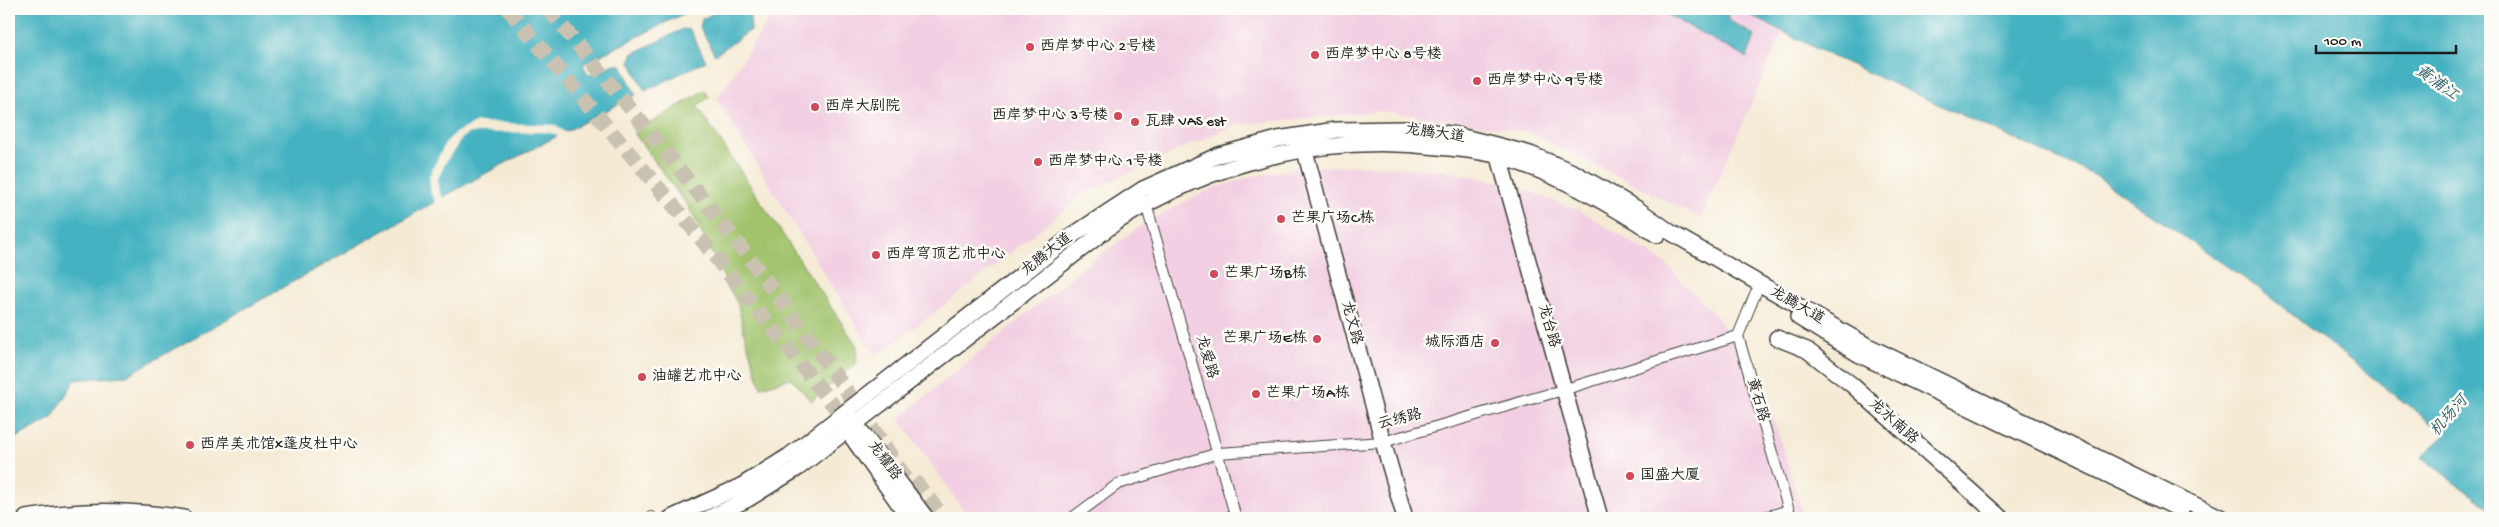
<svg xmlns="http://www.w3.org/2000/svg" width="2499" height="527" font-family="'Gochi Hand','LXGW WenKai TC',sans-serif">
<style>
.built{fill:#f2cfe2}
.green{fill:#a0c36c;stroke:#5e7044}
.water{fill:#45b2c1;stroke:#30676e}
.pier{fill:#f5ebd5}
.lines{fill:none;stroke-linecap:round;stroke-linejoin:round}
.secondary-tunnel{stroke:#cac2b0;stroke-width:15;stroke-dasharray:15 8;stroke-linecap:butt}
.street-casing{stroke:#3d3b38;stroke-width:12}
.secondary-casing{stroke:#3d3b38;stroke-width:18}
.street{stroke:#fff;stroke-width:10}
.secondary{stroke:#fff;stroke-width:15}
.poi-dot{fill:#d1495b;stroke:#fdfcf7;stroke-width:2}
.labels{text-anchor:middle;dominant-baseline:central;stroke-width:5;stroke-linejoin:round;paint-order:stroke}
.poi-label{font-size:15px;fill:#1c1c1c;stroke:#fdfcf7;text-anchor:start}
.street-label{font-size:15px;fill:#1c1c1c;stroke:#fdfcf7}
.water-label{font-size:16px;font-style:italic;fill:#2e6066;stroke:#fdfcf7}
</style>
<rect width="100%" height="100%" fill="#fdfcf7"/>
<filter id="ink" filterUnits="userSpaceOnUse"><feTurbulence type="fractalNoise" baseFrequency=".02" numOctaves="2"/><feDisplacementMap in="SourceGraphic" scale="10" xChannelSelector="R" yChannelSelector="G"/><feConvolveMatrix kernelMatrix="1 2 1 2 8 2 1 2 1" color-interpolation-filters="sRGB"/></filter>
<filter id="wash" filterUnits="userSpaceOnUse"><feTurbulence type="fractalNoise" baseFrequency=".0096" numOctaves="4" result="noise"/><feDisplacementMap in="SourceGraphic" scale="20" xChannelSelector="R" yChannelSelector="G"/><feGaussianBlur stdDeviation="1.12" result="paint"/><feColorMatrix in="noise" values="0 0 0 0 0 0 0 0 0 0 0 0 0 0 0 0 0 1.4 0 .05"/><feComposite in="paint" operator="in"/></filter>
<g filter="url(#wash)">
<rect width="100%" height="100%" fill="#f5ebd5"/>
<path class="built" d="M772 9H1787L1792 11 1701 218 1529 132 1382 111 1234 125 1084 194 931 316 875 356 717 99 772 15Z
M1360 165 1437 170 1506 183 1579 210 1665 263 1718 319 1762 380 1804 518H969L899 418 1085 266 1139 227 1180 204 1214 188 1250 177 1299 168Z"/>
<path class="green" d="M705 90 709 97 697 106 857 346 856 364 811 401 791 378 761 387 745 337 738 305 689 208 634 133Z"/>
<path class="water" d="M9 9H693L583 64 588 75 614 64 621 65 636 95 479 177 126 376 75 380 52 418 9 442Z
M722 9H757L750 17 751 30 715 55 700 27 702 19Z
M1657 9H1731L1727 19 1755 36 1747 58Z
M1738 9H2490V509L2421 457 2446 435 2258 288 2096 176 1827 54Z
M683 29 690 30 706 61 645 91 630 62 632 54Z"/>
<path class="pier" d="M477 122 555 125 567 134 559 138 555 134 543 132 470 133 463 137 445 163 437 181 439 191 444 200 437 204 431 194 429 176 446 142 455 133Z"/>
</g>
<g filter="url(#ink)">
<g class="lines">
<path class="secondary-tunnel" d="M508 9 689 224 849 425
M548 9C678 165 806 323 916 494
M914 480 944 518"/>
<defs>
<path id="street" d="M1146 204 1236 518
M1756 292 1738 336 1791 518
M651 517V518
M1072 518 1118 484 1218 453 1383 442 1566 389 1738 336
M1762 518 1789 510"/>
<path id="secondary" d="M1302 140 1383 442 1405 518
M1497 150 1600 518
M1798 317 1860 355 2181 510
M1777 338 1807 350 1852 385 2001 518
M849 415 926 518
M842 423 909 518
M26 518C80 509 130 509 184 518
M671 518 741 486 789 456 1073 235 1143 189 1219 155 1278 139 1336 130 1404 129 1451 134 1496 145 1530 154 1575 173 1636 208 1670 232 1866 345 2222 518
M709 518 748 499 798 468 1115 223C1212 161 1324 133 1439 147 1459 149 1479 150 1499 156 1556 173 1608 203 1657 235"/>
</defs>
<use href="#street" class="street-casing"/>
<use href="#secondary" class="secondary-casing"/>
<use href="#street" class="street"/>
<use href="#secondary" class="secondary"/>
</g>
</g>
<g class="poi-dot">
<circle cx="1030" cy="47" r="5"/>
<circle cx="1315" cy="55" r="5"/>
<circle cx="1477" cy="81" r="5"/>
<circle cx="815" cy="107" r="5"/>
<circle cx="1118" cy="116" r="5"/>
<circle cx="1135" cy="122" r="5"/>
<circle cx="1038" cy="162" r="5"/>
<circle cx="1281" cy="219" r="5"/>
<circle cx="876" cy="255" r="5"/>
<circle cx="1214" cy="274" r="5"/>
<circle cx="1317" cy="339" r="5"/>
<circle cx="1495" cy="343" r="5"/>
<circle cx="642" cy="377" r="5"/>
<circle cx="1256" cy="394" r="5"/>
<circle cx="190" cy="445" r="5"/>
<circle cx="1630" cy="476" r="5"/>
</g>
<g class="labels">
<g class="poi-label">
<text x="1040" y="47">西岸梦中心 2号楼</text>
<text x="1325" y="55">西岸梦中心 8号楼</text>
<text x="1487" y="81">西岸梦中心 9号楼</text>
<text x="825" y="107">西岸大剧院</text>
<text x="1108" y="116" text-anchor="end">西岸梦中心 3号楼</text>
<text x="1145" y="122">瓦肆 VAS est</text>
<text x="1048" y="162">西岸梦中心 1号楼</text>
<text x="1291" y="219">芒果广场C栋</text>
<text x="886" y="255">西岸穹顶艺术中心</text>
<text x="1224" y="274">芒果广场B栋</text>
<text x="1307" y="339" text-anchor="end">芒果广场E栋</text>
<text x="1485" y="343" text-anchor="end">城际酒店</text>
<text x="652" y="377">油罐艺术中心</text>
<text x="1266" y="394">芒果广场A栋</text>
<text x="200" y="445">西岸美术馆x蓬皮杜中心</text>
<text x="1640" y="476">国盛大厦</text>
</g>
<g class="street-label">
<text transform="translate(1435 134) rotate(8)">龙腾大道</text>
<text transform="translate(1047 255) rotate(-38)">龙腾大道</text>
<text transform="translate(1797 306) rotate(30)">龙腾大道</text>
<text transform="translate(1351 323) rotate(75)">龙文路</text>
<text transform="translate(1548 326) rotate(74)">龙台路</text>
<text transform="translate(1206 357) rotate(74)">龙爱路</text>
<text transform="translate(1757 400) rotate(74)">黄石路</text>
<text transform="translate(1400 420) rotate(-14)">云绣路</text>
<text transform="translate(1893 422) rotate(42)">龙水南路</text>
<text transform="translate(884 461) rotate(53)">龙耀路</text>
</g>
<g class="water-label">
<text transform="translate(2436 84) rotate(36)">黄浦江</text>
<text transform="translate(2450 417) rotate(-49)">机场河</text>
</g>
</g>
<rect width="2499" height="527" fill="none" stroke="#fdfcf7" stroke-width="30"/>
<path d="M2316 45v8h140v-8" fill="none" stroke="#1c1c1c" stroke-width="2.5"/>
<text x="2324" y="45" font-size="15" fill="#1c1c1c" stroke="#fdfcf7" stroke-width="4" paint-order="stroke">100 m</text>
</svg>
